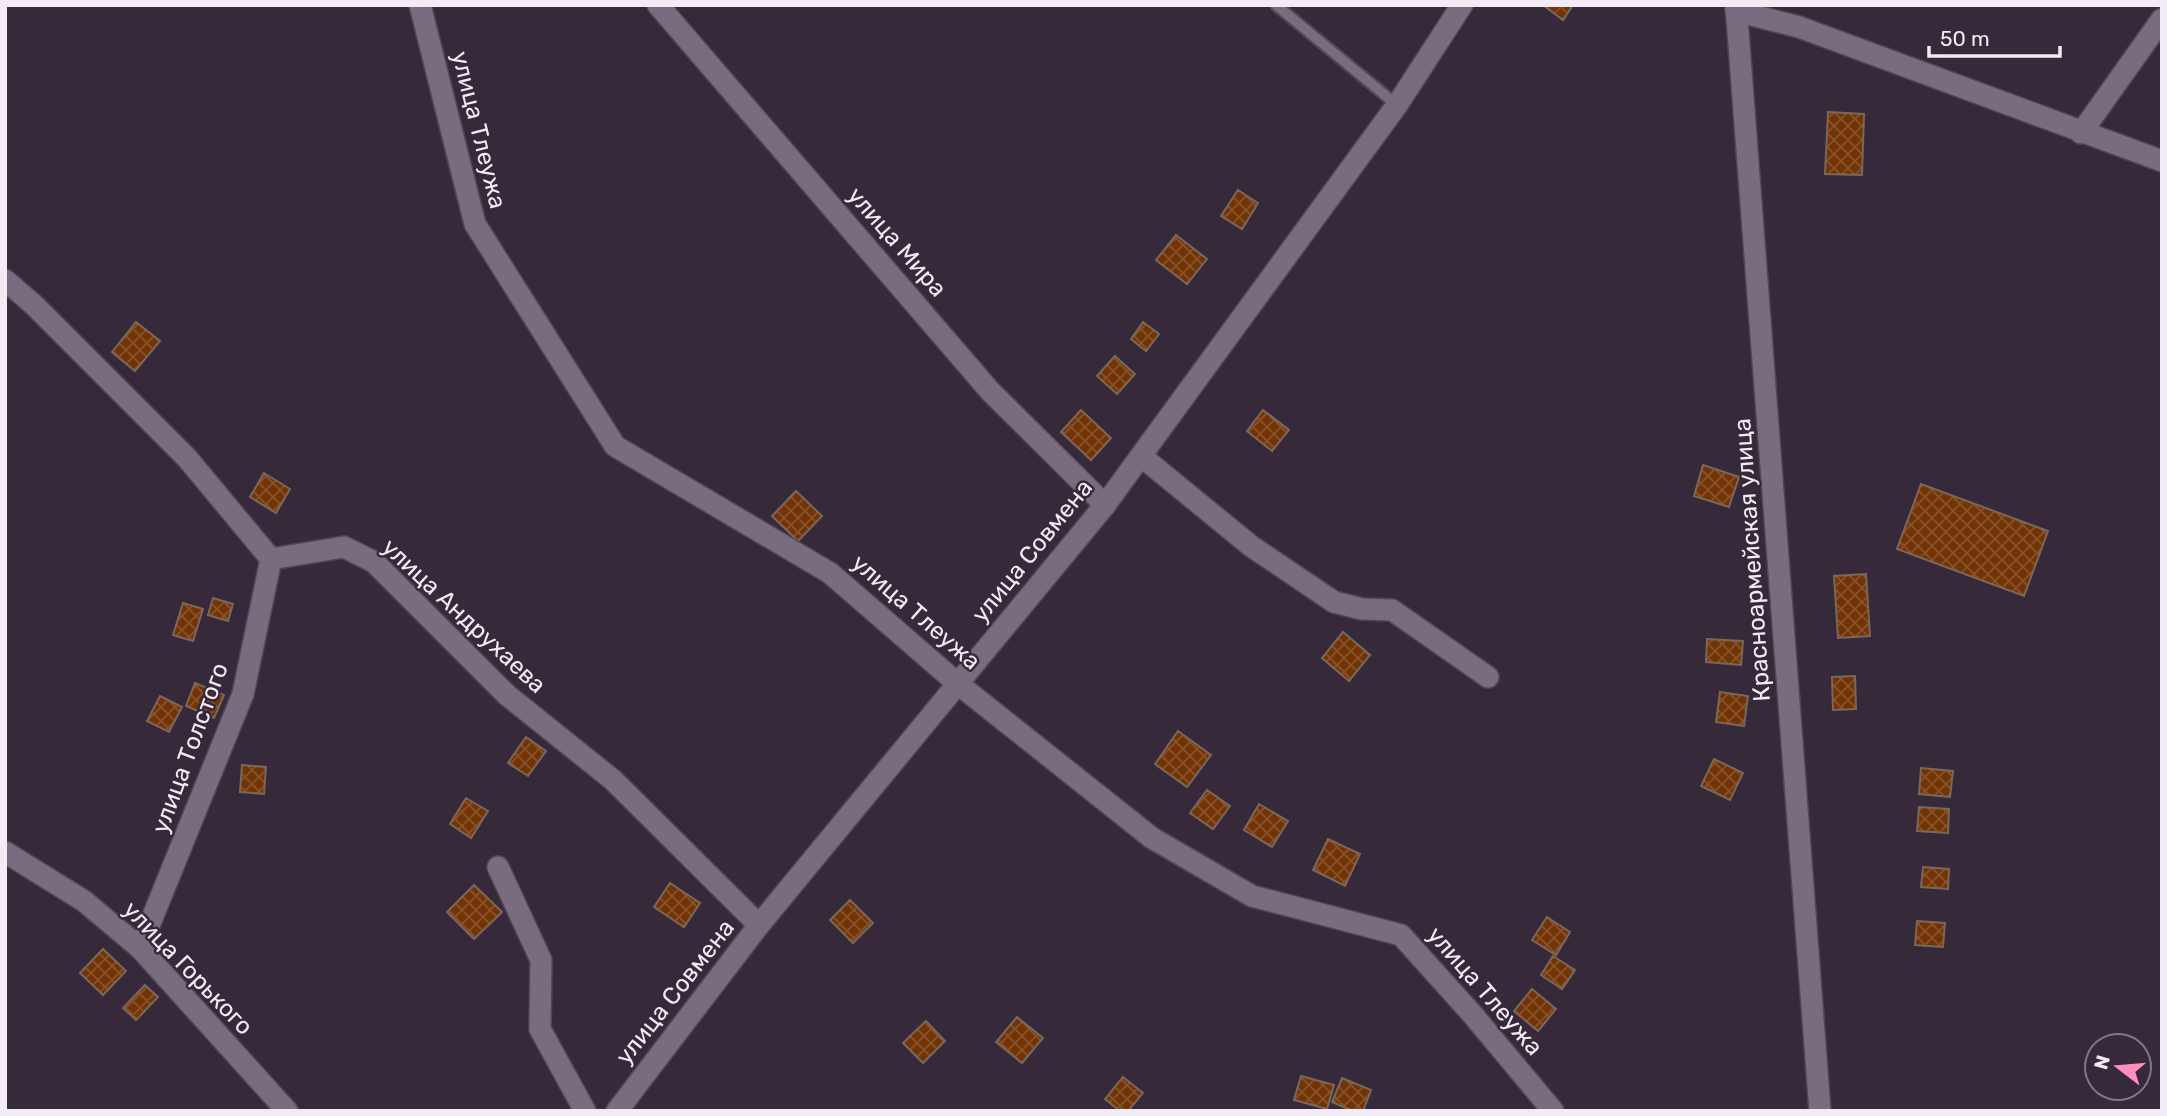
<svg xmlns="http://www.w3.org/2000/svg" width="2167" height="1116" font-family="Rubik,sans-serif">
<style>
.building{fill:url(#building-cross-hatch);stroke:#7b665a;stroke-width:2}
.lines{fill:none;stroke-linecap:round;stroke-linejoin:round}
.lane-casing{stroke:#504754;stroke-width:14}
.street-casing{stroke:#504754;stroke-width:24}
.secondary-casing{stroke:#504754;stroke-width:24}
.lane{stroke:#796c7e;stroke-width:10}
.street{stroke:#796c7e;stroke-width:21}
.secondary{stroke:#796c7e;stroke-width:21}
.labels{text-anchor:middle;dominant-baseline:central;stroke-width:5;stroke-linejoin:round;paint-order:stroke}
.street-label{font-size:24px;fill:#f2eaf4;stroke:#362a3a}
</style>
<defs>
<pattern id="building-cross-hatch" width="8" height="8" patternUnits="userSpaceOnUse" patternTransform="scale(1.75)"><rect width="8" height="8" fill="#723405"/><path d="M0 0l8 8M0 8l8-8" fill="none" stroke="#87522a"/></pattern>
</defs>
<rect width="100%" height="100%" fill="#362a3a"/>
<path class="building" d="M1543 5H1573L1563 20Z
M1828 112 1864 114 1862 175 1825 174Z
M1238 190 1258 203 1242 229 1221 216Z
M1176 235 1207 259 1187 284 1156 260Z
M136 322 160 341 135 371 112 352Z
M1143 322 1159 334 1146 351 1131 339Z
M1115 356 1135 374 1117 394 1097 376Z
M1081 410 1111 438 1091 460 1061 432Z
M1263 410 1289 430 1272 451 1247 431Z
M1703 465 1739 477 1729 507 1694 496Z
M264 473 290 489 276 513 250 497Z
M1921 484 2048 531 2024 596 1897 549Z
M796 491 822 516 798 541 772 516Z
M1866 574 1870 636 1838 638 1834 576Z
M213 598 233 604 228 621 208 615Z
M183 603 203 609 193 641 173 635Z
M1343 632 1370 655 1349 681 1322 658Z
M1707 639 1743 641 1741 665 1706 662Z
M1855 676 1856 709 1833 710 1832 677Z
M195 683 224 695 214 718 186 706Z
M1720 692 1748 696 1744 726 1716 722Z
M160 696 182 707 169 732 147 721Z
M1178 731 1211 755 1187 787 1155 764Z
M526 737 546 751 528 776 508 763Z
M1714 759 1743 773 1730 800 1701 786Z
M242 765 266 767 264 794 240 792Z
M1921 768 1953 771 1950 797 1919 794Z
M1207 790 1230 806 1213 829 1190 813Z
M466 798 488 811 471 838 450 824Z
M1259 804 1288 821 1272 847 1244 830Z
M1919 807 1949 809 1948 833 1917 831Z
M1328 839 1360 854 1345 886 1313 870Z
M1923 867 1949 869 1948 889 1921 887Z
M670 883 700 903 684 927 654 907Z
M474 885 502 912 474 939 447 912Z
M850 900 873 923 853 943 830 920Z
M1547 917 1570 932 1556 955 1532 940Z
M1917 921 1945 923 1943 947 1915 945Z
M103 949 126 971 103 995 80 973Z
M1553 956 1575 970 1562 989 1541 975Z
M145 985 158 997 136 1020 123 1008Z
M1532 989 1556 1009 1538 1031 1514 1011Z
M1017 1017 1043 1038 1022 1063 996 1042Z
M926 1021 945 1041 923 1063 903 1043Z
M1301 1076 1334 1085 1327 1109 1294 1100Z
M1123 1077 1143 1093 1128 1111H1120L1105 1099Z
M1342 1078 1371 1090 1363 1111H1353L1332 1102Z"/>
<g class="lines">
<defs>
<path id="lane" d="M1276 5 1397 105"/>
<path id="street" d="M420 5 475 224 615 446 830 573 957 683 1152 838 1252 896 1401 935 1473 1015 1553 1111
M658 5 990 391 1105 505
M1736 11 1799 27 2162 161
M2081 133 2162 19
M5 280 34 305 187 458 271 559 344 547 374 562 507 695 613 780 759 925
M1141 456 1251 546 1334 602 1362 609 1392 610 1488 677
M5 852 84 901 140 948 287 1111
M498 867 541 960 540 1029 585 1111
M140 948 243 694 271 559"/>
<path id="secondary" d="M1736 5 1820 1111
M617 1111 759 925 1105 505 1397 105 1462 5"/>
</defs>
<use href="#lane" class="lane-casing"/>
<use href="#street" class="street-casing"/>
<use href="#secondary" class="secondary-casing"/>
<use href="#lane" class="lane"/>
<use href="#street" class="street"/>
<use href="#secondary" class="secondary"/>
</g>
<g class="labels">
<g class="street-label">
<text transform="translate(479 130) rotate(76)">улица Тлеужа</text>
<text transform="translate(897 242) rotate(49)">улица Мира</text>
<text transform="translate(1032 551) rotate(-51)">улица Совмена</text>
<text transform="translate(1752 560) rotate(-94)">Красноармейская улица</text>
<text transform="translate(916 612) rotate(41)">улица Тлеужа</text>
<text transform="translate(464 616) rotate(43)">улица Андрухаева</text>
<text transform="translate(190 748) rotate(-70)">улица Толстого</text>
<text transform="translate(188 968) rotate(46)">улица Горького</text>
<text transform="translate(1485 991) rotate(49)">улица Тлеужа</text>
<text transform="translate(675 992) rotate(-52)">улица Совмена</text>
</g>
</g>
<rect width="2167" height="1116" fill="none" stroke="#f2eaf4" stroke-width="14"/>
<g transform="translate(2118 1067) rotate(286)"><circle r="33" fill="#362a3a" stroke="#817784" stroke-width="2"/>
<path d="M0-5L12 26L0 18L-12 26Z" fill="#fe8ebd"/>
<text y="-10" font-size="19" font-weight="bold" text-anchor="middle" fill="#f2eaf4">N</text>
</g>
<path d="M1929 46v10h131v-10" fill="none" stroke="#f2eaf4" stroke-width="3.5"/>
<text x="1940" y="46" font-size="21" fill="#f2eaf4" stroke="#362a3a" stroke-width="5" paint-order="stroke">50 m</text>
</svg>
